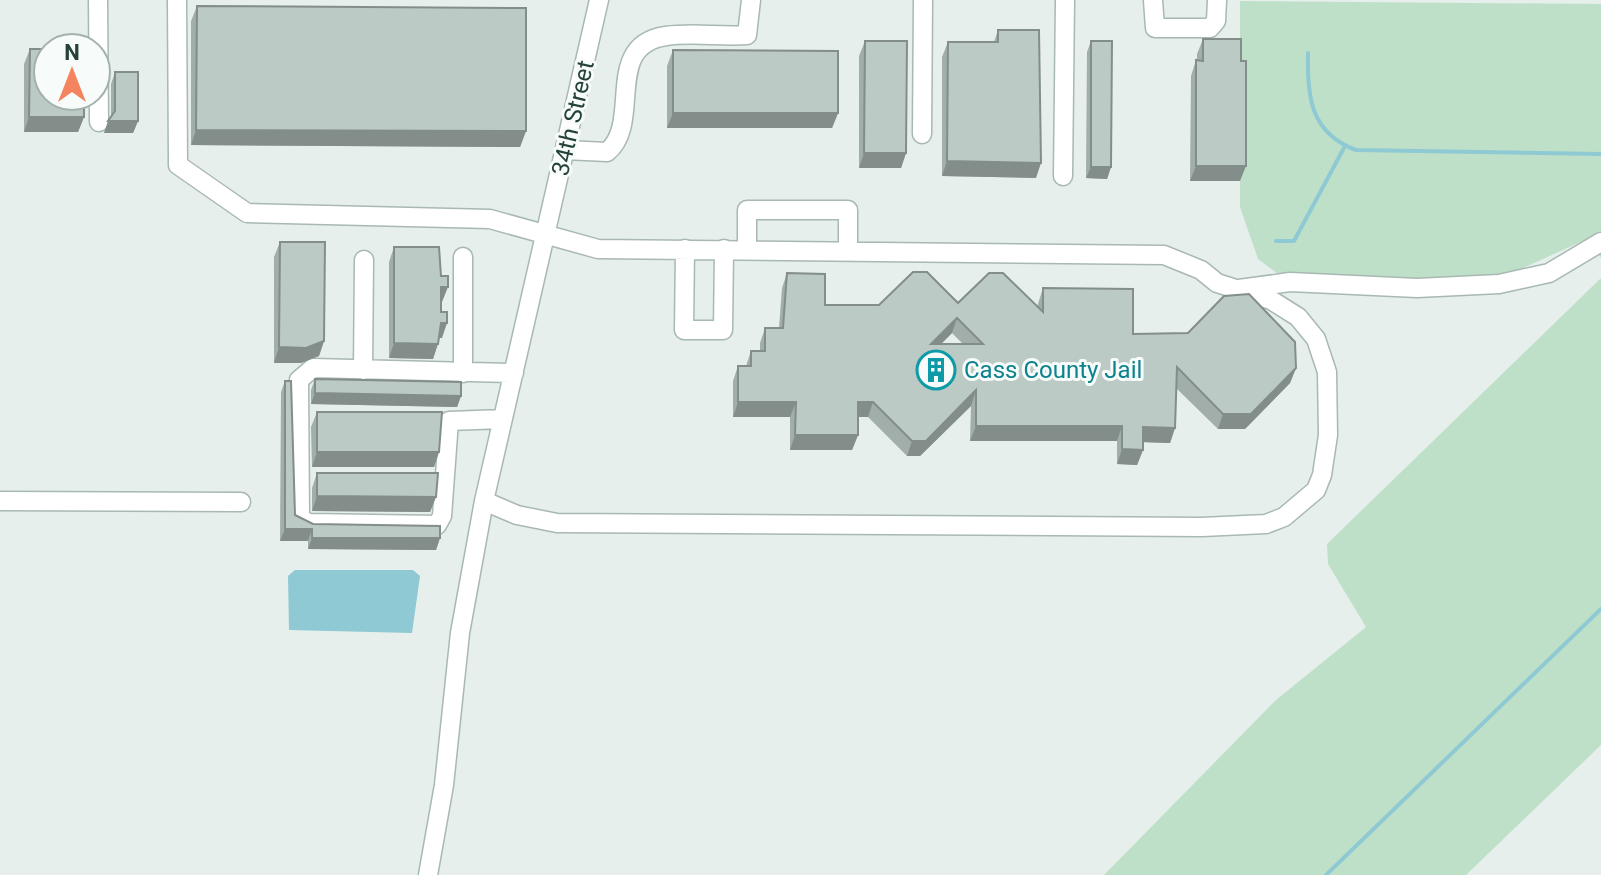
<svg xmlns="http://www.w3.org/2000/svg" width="1601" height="875" font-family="Roboto,sans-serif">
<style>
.green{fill:#bfe0c8}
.water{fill:#8ec9d4}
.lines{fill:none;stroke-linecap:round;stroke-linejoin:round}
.stream{stroke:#8ec9d4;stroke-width:4}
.minor-casing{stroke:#a8b8b2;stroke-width:21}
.minor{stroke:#fff;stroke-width:18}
.wall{fill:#a1aea9;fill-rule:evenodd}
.shaded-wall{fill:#838d89}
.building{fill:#bbcac4;stroke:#838d89;stroke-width:2;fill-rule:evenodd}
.labels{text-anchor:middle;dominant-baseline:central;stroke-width:6;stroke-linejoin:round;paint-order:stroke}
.street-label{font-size:24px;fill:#24423a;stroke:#f7fbf9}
.culture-label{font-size:24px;fill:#0d838f;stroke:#f7fbf9;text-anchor:start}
</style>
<rect width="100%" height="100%" fill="#e6efeb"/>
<path class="green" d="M1240 1 1601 4V258L1587 239 1512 273 1449 280 1278 274 1258 259 1240 207Z
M1601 278V745L1466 875H1104L1276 700 1366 627 1328 564 1327 544Z"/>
<path class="water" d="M295 570H413L420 576 412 633 289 630 288 576Z"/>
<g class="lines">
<path class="stream" d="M1308 53C1307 96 1310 133 1356 150L1601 154
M1276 241H1294L1345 146
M1326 875 1601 609"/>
<defs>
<path id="minor" d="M98 0 99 122
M177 0 178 165 247 213 490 219 598 249 1164 255 1201 270 1217 283 1271 300 1298 317 1316 339 1327 372 1328 435 1322 475 1316 490 1284 517 1266 524 1202 527 557 523 517 515 484 501
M1153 0 1155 28H1210L1216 21 1217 0
M922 134 923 0
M565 150 607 152C643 123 602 45 666 36 692 32 720 37 747 35L751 0
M1063 176 1065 0
M685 249 684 330H723L724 249
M747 250V210H848V251
M1239 289 1290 282 1417 288 1499 284 1549 273 1601 242
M363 370 364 260
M463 373V257
M503 419 449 421 442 516 437 525 309 523 300 519 299 380 313 368 514 373
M0 501 241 502
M428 875 444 785 460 633 484 501 599 0"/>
</defs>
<use href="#minor" class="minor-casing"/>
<use href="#minor" class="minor"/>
</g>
<path class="wall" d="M197 6 526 131 520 147 191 145V21Z
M998 30 1036 178 942 176V57L948 42H994Z
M1203 39 1240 181H1190L1191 76 1196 60H1197V54Z
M865 41 906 153 901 168H859V56Z
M1091 41 1111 167 1107 179 1086 178 1087 52Z
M30 49 84 117 78 132H24V64Z
M673 50 838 113 832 128H667V66Z
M115 72 138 121 133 133H104L111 118V84Z
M280 242 324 341 319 356 301 363H274V257Z
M394 247 442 302V338H439L433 359 389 358V262Z
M787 273 825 305 958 303 1037 307 1043 288 1133 334 1296 368 1290 383 1245 429H1218L1176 388 1175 428 1170 443 1143 442V450L1137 465 1117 464V441H970L971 406 920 456H907L868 417H858V435L852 450H790V417H733V381L738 366H746L751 351H760V343L765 328H779L782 288ZM952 333 963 344H941Z
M315 379 461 396 457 407 311 404V390Z
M285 381 295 515 313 524 440 538 436 550 308 549V541H280L281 392Z
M317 412 439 452 434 467H312L311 427Z
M317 473 436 497 430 512 312 511V488Z"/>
<path class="shaded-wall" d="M673 113H838L832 128H667Z
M29 117H84L78 132H24Z
M108 121H138L133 133H104Z
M196 130 526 131 520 147 191 145Z
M864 153H906L901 168H859Z
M947 161 1041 163 1036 178 942 176Z
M1196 166H1246L1240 181H1190Z
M1091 167H1111L1107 179 1086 178Z
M441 287H448L442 302H436Z
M957 318 952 333 926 359 931 344Z
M441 323H447L442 338H436Z
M324 341 319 356 301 363H274L279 347Z
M394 343 438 344 433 359 389 358Z
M1296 368 1290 383 1245 429H1218L1223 414Z
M976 390 971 406 920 456H907L912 441Z
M315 393 461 396 457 407 311 404Z
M738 402H796L790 417H733Z
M858 402H873L868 417H852Z
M976 426H1122L1117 441H970Z
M1143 427 1175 428 1170 443 1138 442Z
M795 435H858L852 450H790Z
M1122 449 1143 450 1137 465 1117 464Z
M317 452H439L434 467H312Z
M317 496 436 497 430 512 312 511Z
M285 529H312L308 541H280Z
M312 538H440L436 550 308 549Z"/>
<path class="building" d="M197 6 526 8V131L196 130Z
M998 30H1039L1041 163 947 161 948 42H998Z
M1203 39H1241V61H1246V166H1196V60L1203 61Z
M865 41H907L906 153H864Z
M1091 41H1112L1111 167H1091Z
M30 49H48V96H84V117H29Z
M673 50 838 51V113H673Z
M115 72H138V121H108L115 111Z
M280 242H325L324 341 306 348 279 347Z
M394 247H439L441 276H448V287H441V312H447V323H441L438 344 394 343Z
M913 272H927L958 303 989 273H1003L1043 312V288L1133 289V334L1188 333 1224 296 1249 294 1295 342 1296 368 1251 414H1223L1177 367 1175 428 1143 427V450L1122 449V426H976V390L926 441H912L873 402H858V435H795L796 402H738V366H751V351H765V328H783L787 273 825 274V305H879ZM957 318 983 344H931Z
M315 379 461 382V396L315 393Z
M285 381H291L295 515 313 524 440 526V538H312V529H285Z
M317 412H442L439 452H317Z
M317 473H438L436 497 317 496Z"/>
<defs>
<symbol id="building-ring" viewBox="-11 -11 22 22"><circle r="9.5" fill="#f7fbf9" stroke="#0f9aa8" stroke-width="1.5"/><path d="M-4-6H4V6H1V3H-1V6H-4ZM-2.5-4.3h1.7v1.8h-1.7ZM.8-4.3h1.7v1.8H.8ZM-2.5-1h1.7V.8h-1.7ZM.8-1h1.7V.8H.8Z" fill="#0f9aa8"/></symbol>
</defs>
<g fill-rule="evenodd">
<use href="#building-ring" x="914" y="348" width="44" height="44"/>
</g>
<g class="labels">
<g class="street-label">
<text transform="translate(573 118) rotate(-77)">34th Street</text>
</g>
<g class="culture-label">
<text x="964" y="370">Cass County Jail</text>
</g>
</g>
<g transform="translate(72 72)"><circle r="38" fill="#f7fbf9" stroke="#a3b1ad" stroke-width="2"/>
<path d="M0-6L14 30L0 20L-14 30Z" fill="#f4845f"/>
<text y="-12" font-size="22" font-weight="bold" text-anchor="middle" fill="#24423a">N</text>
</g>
</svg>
